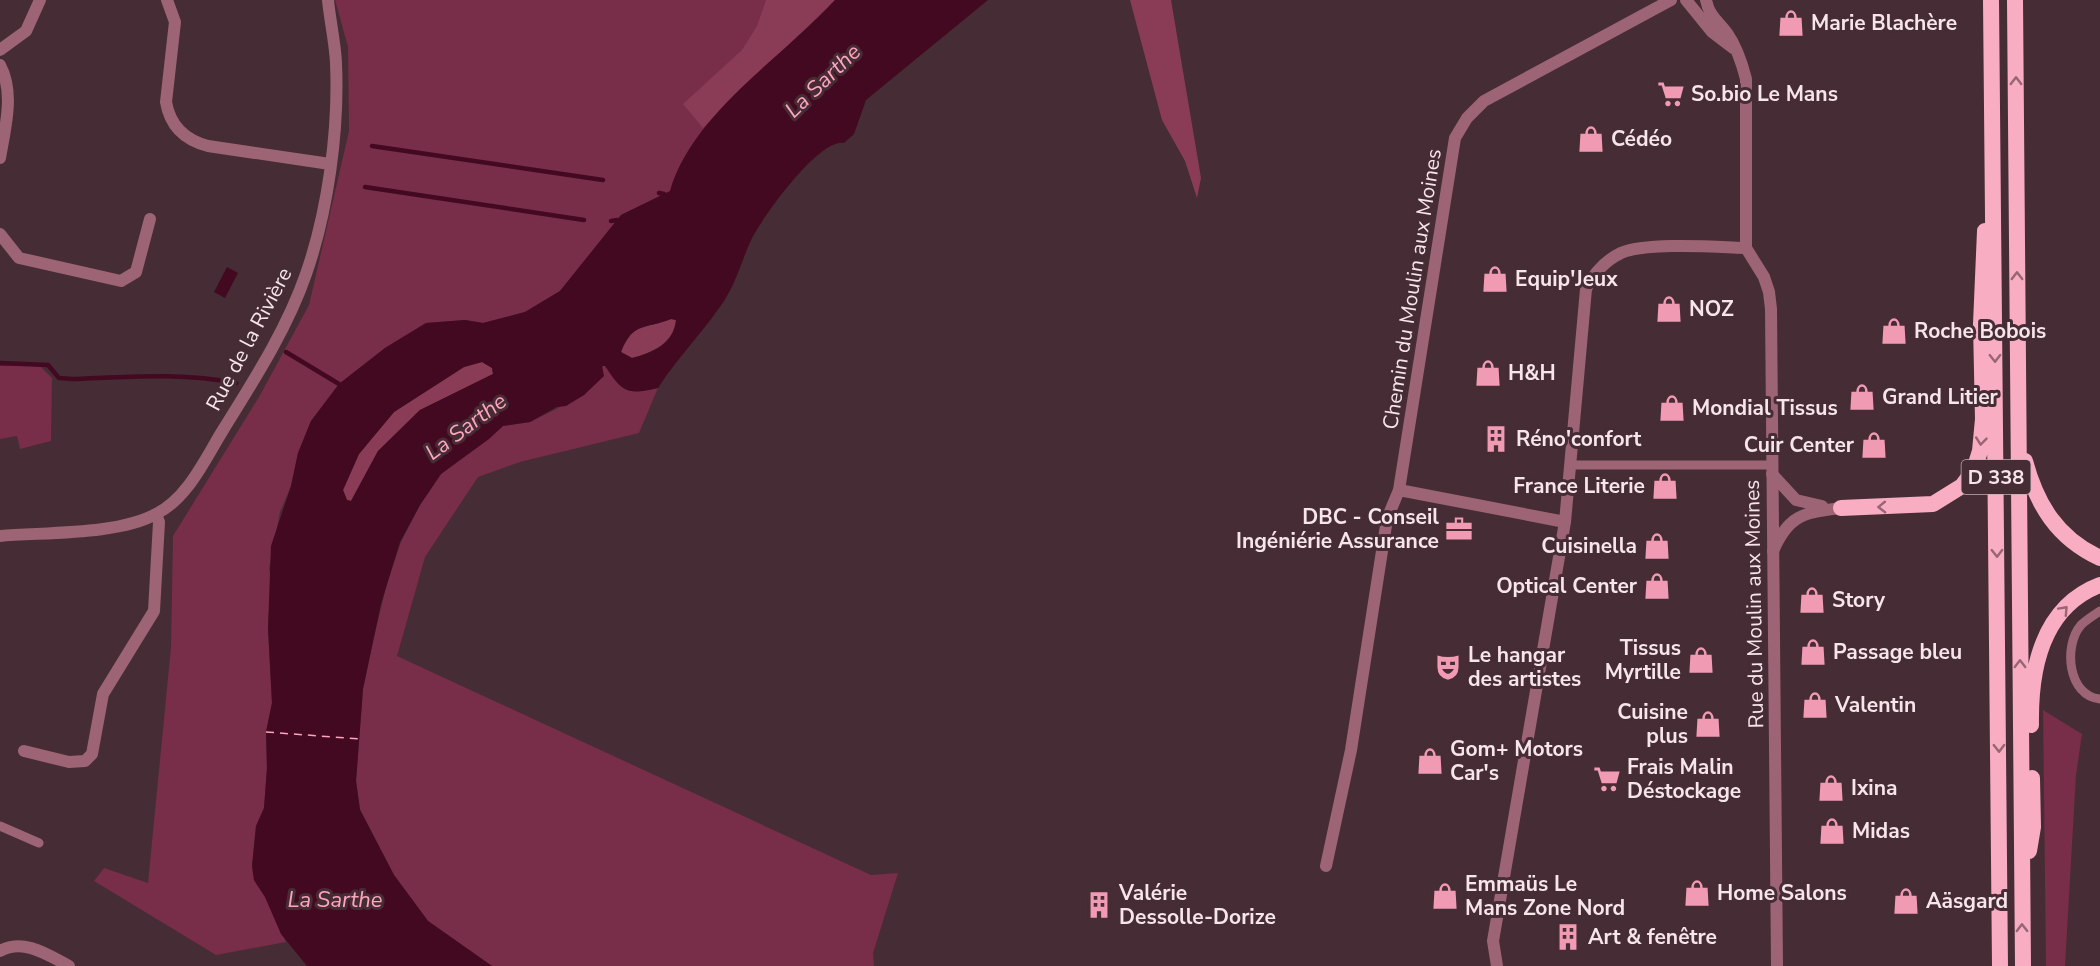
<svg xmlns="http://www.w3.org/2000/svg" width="2100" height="966" font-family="'Nunito Sans',sans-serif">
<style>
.green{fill:#782d48}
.forest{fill:#8a3c57}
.water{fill:#420921;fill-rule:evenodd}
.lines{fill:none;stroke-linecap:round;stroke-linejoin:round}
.stream{stroke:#420921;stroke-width:4.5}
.ferry{stroke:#ffa4bf;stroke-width:1.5;stroke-dasharray:8 6;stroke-linecap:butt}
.service{stroke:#9d6475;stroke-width:9}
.minor{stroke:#9d6475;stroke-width:12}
.tertiary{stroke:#9d6475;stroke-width:12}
.trunk{stroke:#f8adc3;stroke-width:16}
.oneway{stroke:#966674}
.labels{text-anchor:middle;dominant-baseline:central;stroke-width:6;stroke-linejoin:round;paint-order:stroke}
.shield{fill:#462c34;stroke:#c1aeb3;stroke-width:1.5}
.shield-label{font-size:20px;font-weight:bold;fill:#f6e5e9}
.poi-label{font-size:21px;font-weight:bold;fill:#f6e5e9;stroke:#462c34;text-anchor:start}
.street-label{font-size:21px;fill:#f6e5e9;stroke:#462c34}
.water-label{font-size:22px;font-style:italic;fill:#ffa4bf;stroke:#462c34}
</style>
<rect width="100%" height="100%" fill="#462c34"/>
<path class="green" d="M335 0H835C784 55 690 117 671 191L621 215 560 291 525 312 483 323 465 320 426 323 385 348 339 384 311 421 298 453 291 486 280 512 269 569 271 577 268 628 272 703 266 732 267 768 264 808 256 826 252 866 254 880 265 897 286 942 216 955 94 881 104 868 148 883 171 647 173 536 259 397 309 305 349 131 348 47Z
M39 365 52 378 51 441 20 449 17 436 0 439V366Z
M604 365C626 390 622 396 658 388L639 433 520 462 478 477 425 557 397 656 871 875 898 873 873 953 874 966H492L428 921 394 875 360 809 356 781 363 689 373 641 387 583 401 542 420 505 441 474 503 426 530 422 584 395Z
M2043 710 2082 734 2076 775 2065 966H2046Z"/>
<path class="forest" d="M766 0H835L703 128 683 104 742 50 757 26Z
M1130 0H1171L1201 178 1197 198 1185 161 1162 120Z
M671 319 676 320C674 343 652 353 632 358L621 352C634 321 644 330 671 319Z
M482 362 492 368 493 374 420 410 378 451 351 501 347 500 343 490 359 454 394 412 464 367Z"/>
<path class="water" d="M835 0H988L866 100 854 134 844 143C818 139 764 216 752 238 742 259 737 281 724 301 704 331 678 357 658 388 627 395 623 393 605 366H602L604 376 584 395 566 406 557 407 530 422 503 426 489 439 441 474 420 505 400 542 381 604 363 689 356 781 360 810 394 875 428 921 492 966H307L281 934 265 897 254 880 252 866 256 826 264 808 267 768 266 732 272 703 268 628 271 546 291 486 298 453 311 421 339 384 385 348 426 323 465 320 483 323 525 312 560 291 621 215 670 191C692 114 782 58 835 0ZM671 319 676 320C674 344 652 353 632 358L621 352C632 322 646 329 671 319ZM482 362 492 368 493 374 420 410 378 451 351 501 347 500 343 490 359 454 394 412 464 367Z
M227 267 238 273 225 298 214 292Z"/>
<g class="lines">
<path class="stream" d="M372 146 603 180
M365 187 584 220
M659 193 664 194
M611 221 617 220
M286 352 339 384
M0 363 48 365 59 378 72 379C127 377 181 372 236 383"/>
<path class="ferry" d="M266 732 360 739"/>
<path class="service" d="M1570 465H1772
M2100 611C2094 615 2086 620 2081 625 2063 646 2068 696 2100 699
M0 826 39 843"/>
<path class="minor" d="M167 0 175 22 166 102C170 126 185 140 208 146L330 164
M1686 0 1712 32 1733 48
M1706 0C1709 16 1718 21 1727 33 1736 46 1742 63 1746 79V248L1764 277 1769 292 1771 309 1777 966
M0 50 26 31 40 0
M0 65C15 93 5 128 0 158
M0 234 19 258 121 281 136 272 150 219
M1399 490 1565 522
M24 751 69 762 85 761 92 754 103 694 154 611 159 522 156 514
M1326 866 1351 750 1387 519 1399 490 1455 138 1467 118 1484 101 1671 0
M0 951C24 938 48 955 69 966
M1497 966 1493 941 1565 522 1586 289C1594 273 1604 261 1621 253 1645 242 1717 247 1746 248"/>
<path class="tertiary" d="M1772 474 1796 500 1822 506
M0 536C45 532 118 535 156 514 188 498 205 459 223 430 254 380 287 329 306 274 328 211 339 130 336 63 335 42 330 21 328 0
M1773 551C1789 514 1804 513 1841 508"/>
<path class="trunk" d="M1991 0 2000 966
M2015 0 2023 966
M2025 461C2037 505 2057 538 2100 558
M1841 508 1933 504 1962 486 1974 470 1980 451 1983 419 1981 324 1985 231
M2031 725C2030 670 2042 607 2100 585
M2029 851 2033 827 2032 778"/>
</g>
<defs><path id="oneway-chevron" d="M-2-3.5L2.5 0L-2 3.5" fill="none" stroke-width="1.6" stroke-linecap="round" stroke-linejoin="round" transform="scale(1.5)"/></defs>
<g class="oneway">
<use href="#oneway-chevron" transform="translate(2016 81) rotate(-90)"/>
<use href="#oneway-chevron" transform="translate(2017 276) rotate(-90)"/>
<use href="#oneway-chevron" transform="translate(1995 358) rotate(89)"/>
<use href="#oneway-chevron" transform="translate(1981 441) rotate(96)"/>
<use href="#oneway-chevron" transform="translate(1882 507) rotate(179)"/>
<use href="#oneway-chevron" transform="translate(1997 553) rotate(89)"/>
<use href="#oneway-chevron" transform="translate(2064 610) rotate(-47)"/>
<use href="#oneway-chevron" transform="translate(2020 664) rotate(-90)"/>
<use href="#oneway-chevron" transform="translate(1999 748) rotate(89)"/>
<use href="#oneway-chevron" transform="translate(2022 928) rotate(-91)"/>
</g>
<defs>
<symbol id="shop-bare" viewBox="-9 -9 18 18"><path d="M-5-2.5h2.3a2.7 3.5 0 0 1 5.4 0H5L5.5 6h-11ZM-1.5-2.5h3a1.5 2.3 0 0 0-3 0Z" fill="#f19ab4" stroke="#462c34" stroke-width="2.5" paint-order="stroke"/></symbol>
<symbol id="supermarket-bare" viewBox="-9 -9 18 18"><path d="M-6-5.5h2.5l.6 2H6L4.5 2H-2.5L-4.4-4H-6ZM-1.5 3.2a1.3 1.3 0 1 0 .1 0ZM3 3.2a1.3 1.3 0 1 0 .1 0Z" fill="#f19ab4" stroke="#462c34" stroke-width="2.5" paint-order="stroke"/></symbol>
<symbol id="building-bare" viewBox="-9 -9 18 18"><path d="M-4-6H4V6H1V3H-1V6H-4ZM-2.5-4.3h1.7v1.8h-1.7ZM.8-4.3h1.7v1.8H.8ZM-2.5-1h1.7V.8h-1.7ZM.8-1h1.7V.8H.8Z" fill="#f19ab4" stroke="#462c34" stroke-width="2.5" paint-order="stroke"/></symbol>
<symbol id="office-bare" viewBox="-9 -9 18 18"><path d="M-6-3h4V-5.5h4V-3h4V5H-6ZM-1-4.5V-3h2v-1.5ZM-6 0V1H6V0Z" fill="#f19ab4" stroke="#462c34" stroke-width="2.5" paint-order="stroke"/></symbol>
<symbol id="theatre-bare" viewBox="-9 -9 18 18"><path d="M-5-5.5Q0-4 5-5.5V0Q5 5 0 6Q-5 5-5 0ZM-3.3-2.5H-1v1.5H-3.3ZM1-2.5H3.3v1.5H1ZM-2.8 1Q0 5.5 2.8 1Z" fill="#f19ab4" stroke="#462c34" stroke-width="2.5" paint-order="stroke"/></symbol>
</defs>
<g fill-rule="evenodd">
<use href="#shop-bare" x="1772" y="4" width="38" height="38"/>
<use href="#supermarket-bare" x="1652" y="75" width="38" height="38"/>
<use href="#shop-bare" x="1572" y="120" width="38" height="38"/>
<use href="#shop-bare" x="1476" y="260" width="38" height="38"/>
<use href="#shop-bare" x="1650" y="290" width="38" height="38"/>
<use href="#shop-bare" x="1875" y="312" width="38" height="38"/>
<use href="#shop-bare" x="1469" y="354" width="38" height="38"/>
<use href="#shop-bare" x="1843" y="378" width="38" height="38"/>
<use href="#shop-bare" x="1653" y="389" width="38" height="38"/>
<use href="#building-bare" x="1477" y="420" width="38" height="38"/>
<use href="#shop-bare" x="1855" y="426" width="38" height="38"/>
<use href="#shop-bare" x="1646" y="467" width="38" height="38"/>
<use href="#office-bare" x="1440" y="510" width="38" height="38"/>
<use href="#shop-bare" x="1638" y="527" width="38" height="38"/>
<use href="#shop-bare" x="1638" y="567" width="38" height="38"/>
<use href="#shop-bare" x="1793" y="581" width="38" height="38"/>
<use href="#shop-bare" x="1794" y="633" width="38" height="38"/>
<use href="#shop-bare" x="1682" y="641" width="38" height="38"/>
<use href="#theatre-bare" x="1429" y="648" width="38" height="38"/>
<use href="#shop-bare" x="1796" y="686" width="38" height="38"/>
<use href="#shop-bare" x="1689" y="705" width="38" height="38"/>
<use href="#shop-bare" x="1411" y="742" width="38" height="38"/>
<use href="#supermarket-bare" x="1588" y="760" width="38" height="38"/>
<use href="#shop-bare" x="1812" y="769" width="38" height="38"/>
<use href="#shop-bare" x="1813" y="812" width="38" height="38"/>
<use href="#shop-bare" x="1678" y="874" width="38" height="38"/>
<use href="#shop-bare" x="1426" y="877" width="38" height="38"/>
<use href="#shop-bare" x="1887" y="882" width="38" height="38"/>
<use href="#building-bare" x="1080" y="886" width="38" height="38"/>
<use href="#building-bare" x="1549" y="918" width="38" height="38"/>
</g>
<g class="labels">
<rect class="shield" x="1961.5" y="460" width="69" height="34" rx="4.5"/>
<g class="shield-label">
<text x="1996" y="477">D 338</text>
</g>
<g class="poi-label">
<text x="1811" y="23">Marie Blachère</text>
<text x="1691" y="94">So.bio Le Mans</text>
<text x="1611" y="139">Cédéo</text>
<text x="1515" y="279">Equip'Jeux</text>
<text x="1689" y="309">NOZ</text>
<text x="1914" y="331">Roche Bobois</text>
<text x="1508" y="373">H&amp;H</text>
<text x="1882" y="397">Grand Litier</text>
<text x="1692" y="408">Mondial Tissus</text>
<text x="1516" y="439">Réno'confort</text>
<text x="1854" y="445" text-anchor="end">Cuir Center</text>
<text x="1645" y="486" text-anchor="end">France Literie</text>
<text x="1439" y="517" text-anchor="end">DBC - Conseil<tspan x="1439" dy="24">Ingéniérie Assurance</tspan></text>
<text x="1637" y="546" text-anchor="end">Cuisinella</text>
<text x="1637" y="586" text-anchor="end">Optical Center</text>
<text x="1832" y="600">Story</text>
<text x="1681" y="648" text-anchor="end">Tissus<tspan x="1681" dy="24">Myrtille</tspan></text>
<text x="1833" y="652">Passage bleu</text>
<text x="1468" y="655">Le hangar<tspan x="1468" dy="24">des artistes</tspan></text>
<text x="1835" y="705">Valentin</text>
<text x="1688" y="712" text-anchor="end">Cuisine<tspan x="1688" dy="24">plus</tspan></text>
<text x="1450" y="749">Gom+ Motors<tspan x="1450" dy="24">Car's</tspan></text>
<text x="1627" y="767">Frais Malin<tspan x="1627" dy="24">Déstockage</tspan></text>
<text x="1851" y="788">Ixina</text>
<text x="1852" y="831">Midas</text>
<text x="1465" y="884">Emmaüs Le<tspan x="1465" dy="24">Mans Zone Nord</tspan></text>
<text x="1119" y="893">Valérie<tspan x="1119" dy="24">Dessolle-Dorize</tspan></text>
<text x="1717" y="893">Home Salons</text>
<text x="1926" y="901">Aäsgard</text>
<text x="1588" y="937">Art &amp; fenêtre</text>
</g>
<g class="street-label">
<text transform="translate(1412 289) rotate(-81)">Chemin du Moulin aux Moines</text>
<text transform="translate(249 339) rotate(-62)">Rue de la Rivière</text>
<text transform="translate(1754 604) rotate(-91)">Rue du Moulin aux Moines</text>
</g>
<g class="water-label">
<text transform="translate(823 81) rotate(-44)">La Sarthe</text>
<text transform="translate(466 427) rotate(-37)">La Sarthe</text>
<text x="335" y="900">La Sarthe</text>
</g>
</g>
</svg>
